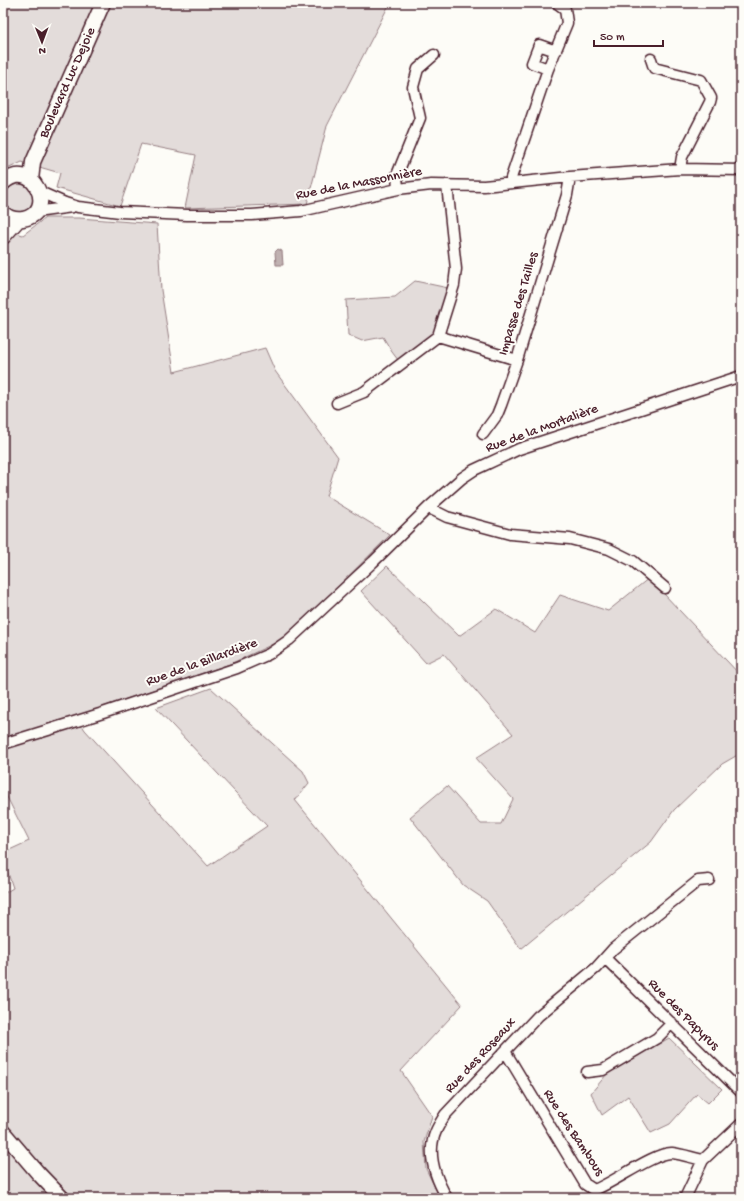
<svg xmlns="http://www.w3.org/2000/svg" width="744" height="1201" font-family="'Gochi Hand',sans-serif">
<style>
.green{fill:#e3dcda;stroke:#967e82}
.water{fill:#c0b1b1;stroke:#91777b}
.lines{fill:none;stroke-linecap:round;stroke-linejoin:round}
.street-casing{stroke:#4a1f2b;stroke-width:13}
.secondary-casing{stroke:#4a1f2b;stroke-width:17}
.street{stroke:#fdfcf7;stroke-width:10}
.secondary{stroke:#fdfcf7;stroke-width:14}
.labels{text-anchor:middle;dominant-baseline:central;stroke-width:4;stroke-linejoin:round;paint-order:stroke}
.street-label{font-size:14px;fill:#4a1f2b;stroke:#fdfcf7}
</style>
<rect width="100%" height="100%" fill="#fdfcf7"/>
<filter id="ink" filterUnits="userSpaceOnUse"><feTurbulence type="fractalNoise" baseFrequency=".025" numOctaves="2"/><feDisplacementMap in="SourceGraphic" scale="8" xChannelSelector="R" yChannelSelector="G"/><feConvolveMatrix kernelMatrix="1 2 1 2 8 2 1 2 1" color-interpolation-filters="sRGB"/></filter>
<g filter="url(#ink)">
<path class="green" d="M3 3H390L327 126 307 204 185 208 196 155 141 144 120 206 56 188 60 173 22 162 3 171Z
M5 198a14 14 0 1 1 28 0a14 14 0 1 1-28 0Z
M45 218H79L157 224 161 290 174 372 265 348 275 371 338 457 326 496 390 535 286 638 230 664 76 716 85 730 208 866 267 826 156 708 211 688 303 771 309 783 295 800 462 1005 401 1071 432 1116 424 1142 426 1169 440 1198H3V894L13 888 3 858V853L29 841 3 789V229L23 235Z
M415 281 453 289 438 336 401 364 392 352 383 337 362 341 348 335 346 300 395 297Z
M387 566 459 636 496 609 535 633 560 595 608 611 649 578 741 676V753L722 764 674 810 651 842 521 949 487 901 463 885 410 817 447 786 481 824H501L513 799 476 758 513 734 444 654 426 663 361 591Z
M669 1038 722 1089 708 1103 697 1094 670 1124 651 1133 628 1096 602 1115 591 1093 607 1074Z"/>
<path class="water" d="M278 249 282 251 283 265H276L275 252Z"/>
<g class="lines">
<defs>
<path id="street" d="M651 59 654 68 701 80 711 98 710 102 682 157 680 169
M548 69 532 63 539 45 556 51
M512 183 511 178 548 69 567 23 565 9 557 3
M398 189 397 175 420 118 413 87 418 69 434 55
M40 192 65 203 78 207 120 212 187 215H252L301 211 398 189 431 185 484 186 570 177 680 169 741 170
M36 212 72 207
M438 336 517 360
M337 403 364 392 438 336 454 285 456 269 447 185
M483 434 497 415 501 405 517 360 567 195 570 177
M429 507 433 510 447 517 510 534 570 539 609 549 633 561 665 588
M3 744 103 713 237 668 269 654 289 640 373 562 429 507 462 478 474 470 519 449 741 376
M605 958 741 1092
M505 1051 585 1184 594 1190C613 1183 655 1152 672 1153 682 1154 693 1158 703 1160
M587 1072 603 1070 657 1038 672 1023
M447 1198C436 1179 426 1153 436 1131 438 1126 442 1120 445 1115L538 1016 596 968 613 949 698 881 709 880
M685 1198 703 1160 741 1124"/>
<path id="secondary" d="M31 180 33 162 103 3
M3 183C32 156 59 212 23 219 15 220 8 218 3 213
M3 237 18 220
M3 1132 38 1173 62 1198"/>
</defs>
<use href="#street" class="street-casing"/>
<use href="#secondary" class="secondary-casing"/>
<use href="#street" class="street"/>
<use href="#secondary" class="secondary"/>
</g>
</g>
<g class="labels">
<g class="street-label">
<text transform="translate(68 83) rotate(-66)">Boulevard Luc Dejoie</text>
<text transform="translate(359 184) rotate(-11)">Rue de la Massonnière</text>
<text transform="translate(519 304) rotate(-73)">Impasse des Tailles</text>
<text transform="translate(542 429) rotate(-20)">Rue de la Mortalière</text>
<text transform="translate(202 663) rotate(-20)">Rue de la Billardière</text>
<text transform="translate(683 1015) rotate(45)">Rue des Papyrus</text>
<text transform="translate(481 1056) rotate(-47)">Rue des Roseaux</text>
<text transform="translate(573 1133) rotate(57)">Rue des Bambous</text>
</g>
</g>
<rect width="744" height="1201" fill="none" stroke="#fdfcf7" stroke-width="16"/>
<rect x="8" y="8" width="728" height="1185" fill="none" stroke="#4a1f2b" stroke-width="1.5" filter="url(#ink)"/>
<g transform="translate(42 42) rotate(179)" stroke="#fdfcf7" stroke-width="3" paint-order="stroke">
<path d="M0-3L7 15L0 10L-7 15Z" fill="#4a1f2b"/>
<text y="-6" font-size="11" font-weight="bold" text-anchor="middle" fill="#4a1f2b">N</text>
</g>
<path d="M594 40v6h69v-6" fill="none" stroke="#4a1f2b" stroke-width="2"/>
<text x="600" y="40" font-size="12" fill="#4a1f2b" stroke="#fdfcf7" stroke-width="3" paint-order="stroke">50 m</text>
</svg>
